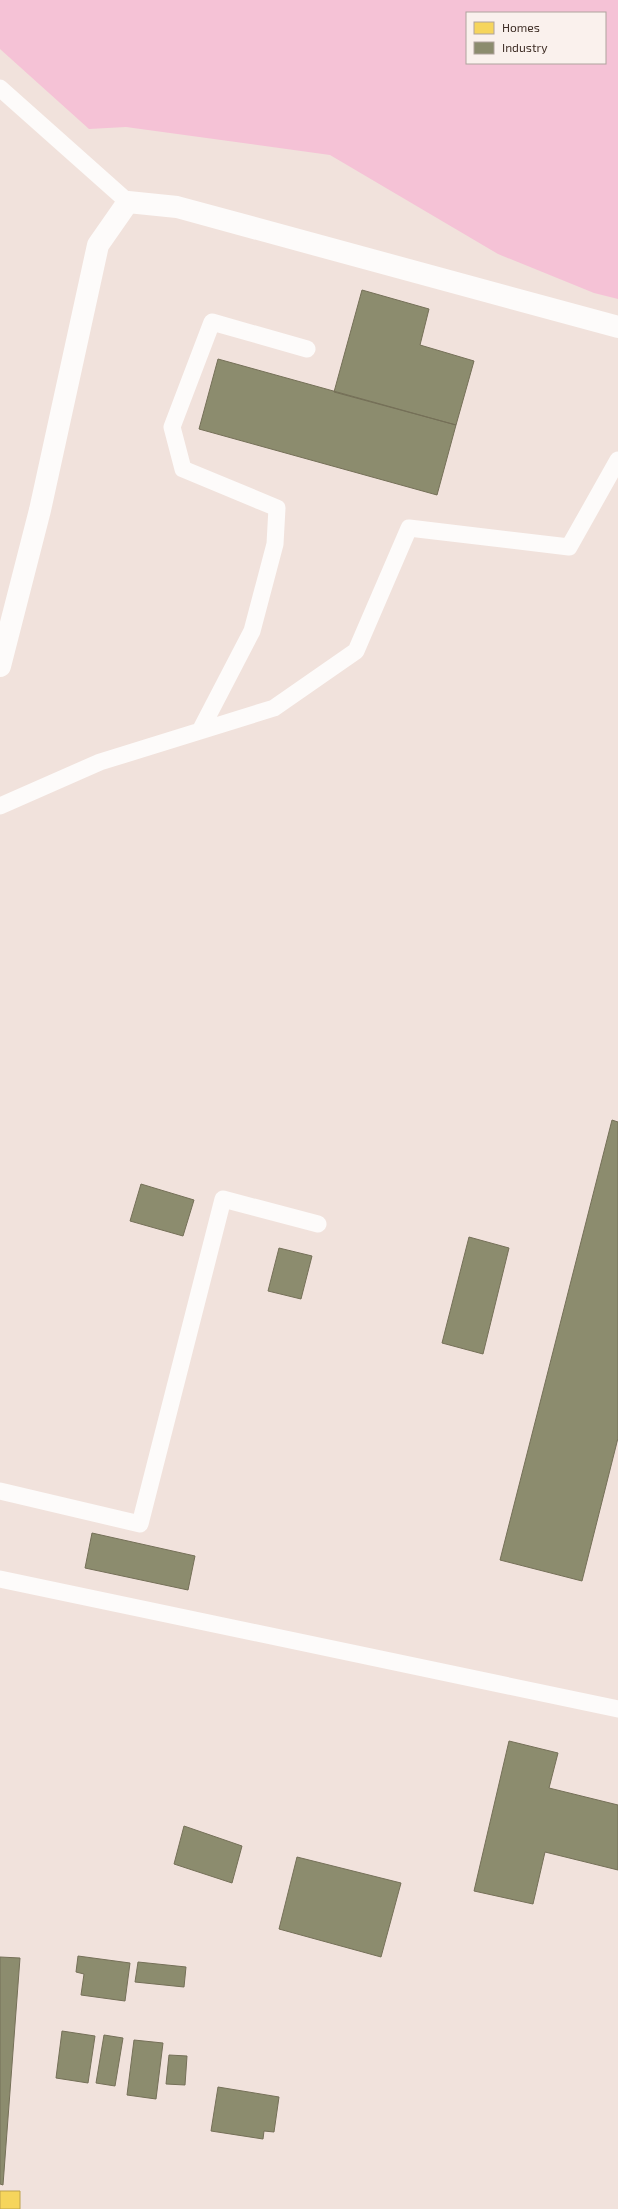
<svg xmlns="http://www.w3.org/2000/svg" width="618" height="2209" font-family="'Exo 2',sans-serif">
<style>
.green{fill:#f5c2d6;fill-rule:evenodd}
.homes{fill:#f6d55c;stroke:#bfa34c}
.industry{fill:#8c8c6e;stroke:#757058}
.lines{fill:none;stroke-linecap:round;stroke-linejoin:round}
.lane{stroke:#fdfbfa;stroke-width:17}
.street{stroke:#fdfbfa;stroke-width:22}
</style>
<rect width="100%" height="100%" fill="#f1e2dc"/>
<path class="green" d="M0 0H618V299L594 293 498 254 330 155 126 127 89 129 0 49ZM467 13H605V63H467Z"/>
<path class="homes" d="M0 2191H20V2209H0Z"/>
<path class="industry" d="M362 290 429 309 420 345 474 361 456 425 334 392Z
M218 359 456 425 437 495 199 429Z
M612 1120 618 1122V1438L582 1581 500 1560Z
M141 1184 194 1200 183 1236 130 1221Z
M469 1237 509 1248 483 1354 442 1343Z
M279 1248 312 1256 301 1299 268 1291Z
M92 1533 195 1556 188 1590 85 1568Z
M509 1741 558 1753 549 1788 618 1805V1870L545 1852 533 1904 474 1891Z
M184 1826 242 1846 232 1883 174 1864Z
M297 1857 401 1883 381 1957 279 1929Z
M78 1956 130 1963 125 2001 81 1995 84 1974 76 1972Z
M0 1957 20 1958 3 2185 0 2184Z
M138 1962 186 1967 184 1987 135 1982Z
M62 2031 95 2036 88 2083 56 2078Z
M104 2035 123 2038 115 2086 96 2083Z
M134 2040 163 2043 156 2099 127 2095Z
M169 2055 187 2056 185 2085 166 2084Z
M218 2087 279 2097 274 2132 264 2131 263 2139 211 2131Z"/>
<g class="lines">
<path class="lane" d="M0 88 128 202
M200 731 252 631 275 544 277 508 183 469 172 427 212 322 307 349
M0 806 100 762 274 708 356 651 409 528 569 547 618 460
M0 1491 140 1524 223 1199 318 1224
M0 1579 618 1709"/>
<path class="street" d="M0 666 40 510 98 245 128 202 177 207 618 327"/>
</g>
<rect x="466" y="12" width="140" height="52" fill="#faf1ed" stroke="#afa39d"/>
<rect x="474" y="22" width="20" height="12" fill="#f6d55c" stroke="#afa39d"/>
<text x="502" y="32" font-size="12" fill="#3f2e26">Homes</text>
<rect x="474" y="42" width="20" height="12" fill="#8c8c6e" stroke="#afa39d"/>
<text x="502" y="52" font-size="12" fill="#3f2e26">Industry</text>
</svg>
